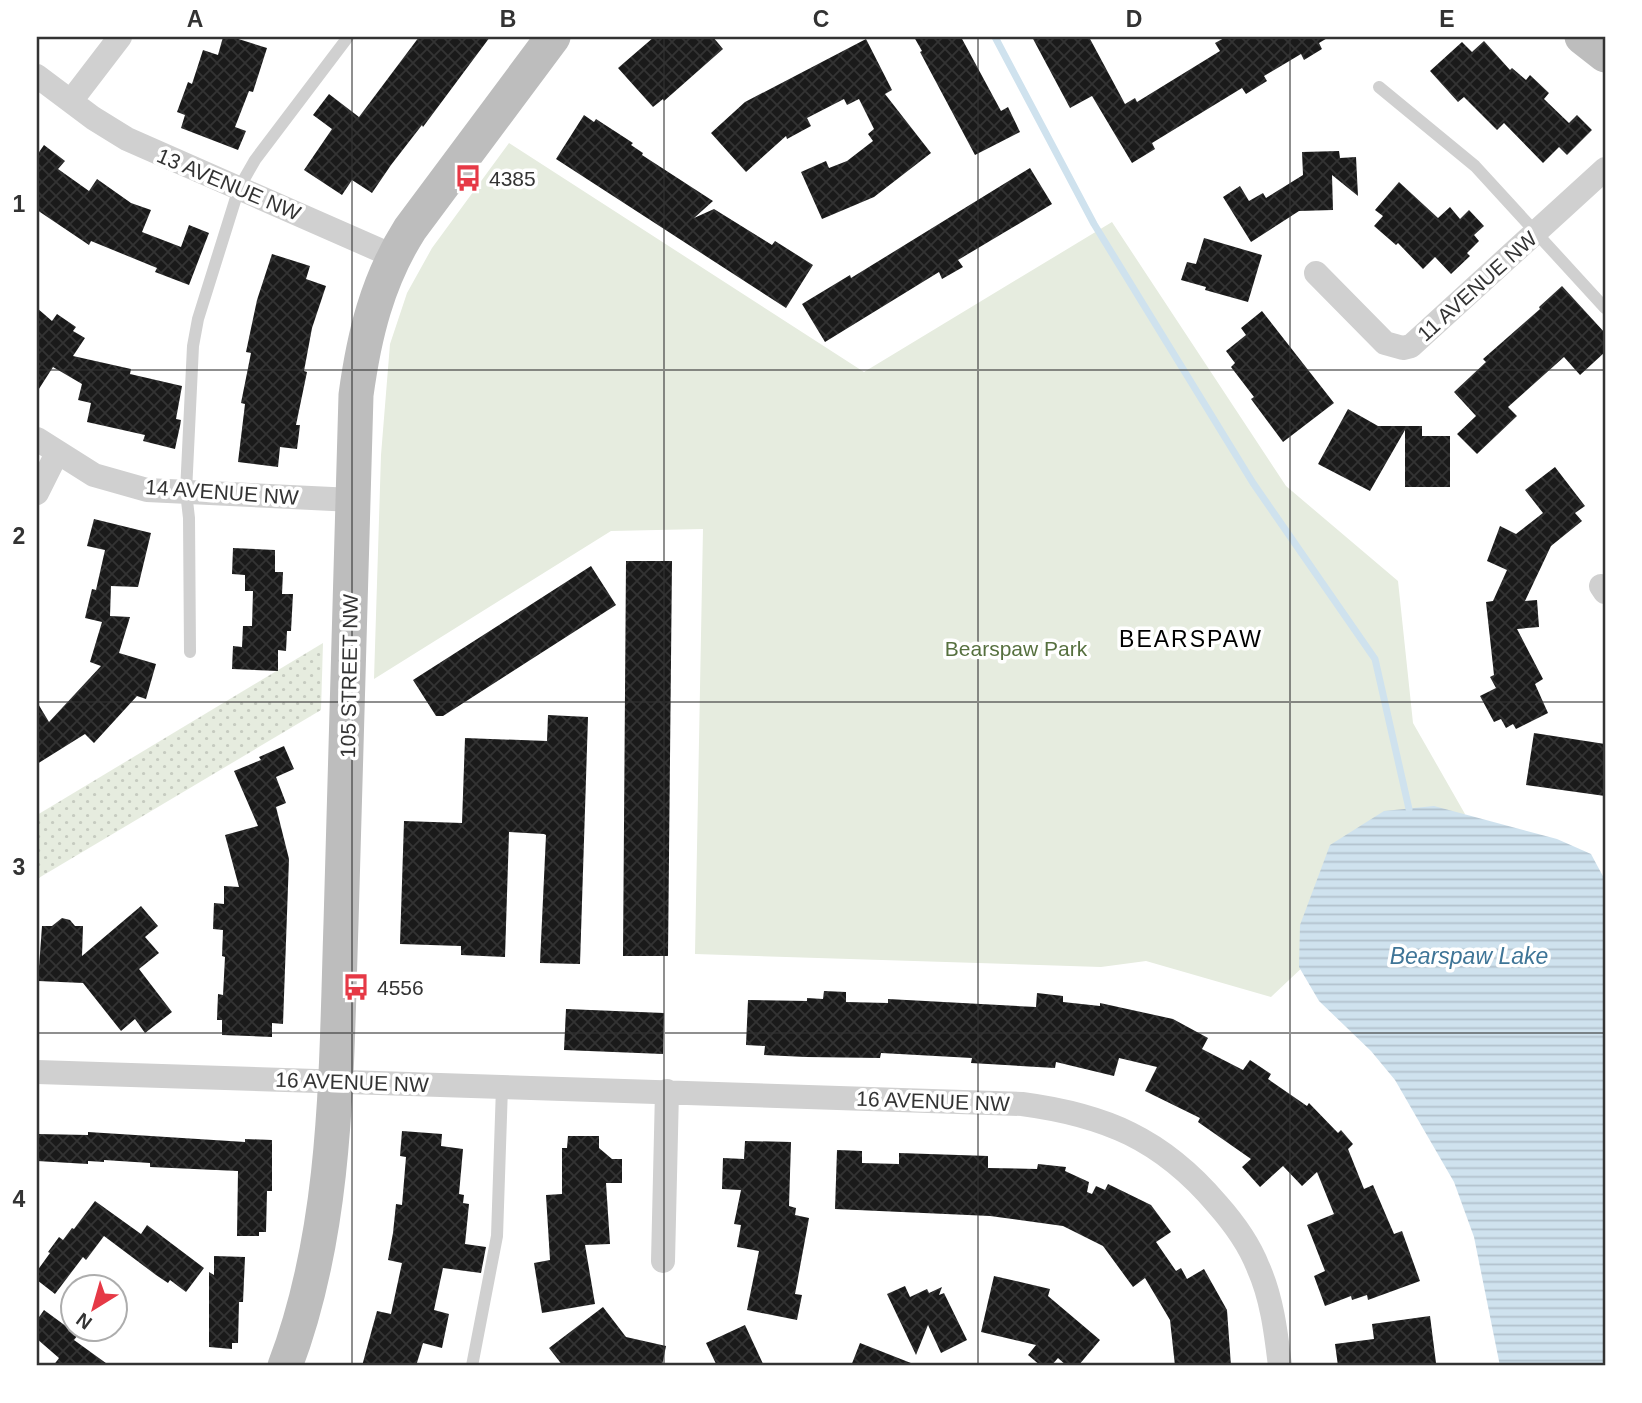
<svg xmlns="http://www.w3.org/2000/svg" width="1642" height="1403" font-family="Helvetica,sans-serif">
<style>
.grass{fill:url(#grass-dots)}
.park{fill:#e6ecdf}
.water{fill:url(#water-rules)}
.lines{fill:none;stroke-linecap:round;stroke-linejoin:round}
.stream{stroke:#cfe2ee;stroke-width:7}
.building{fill:url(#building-cross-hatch)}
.lane{stroke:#d0d0d0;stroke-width:12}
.street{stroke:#d0d0d0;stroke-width:24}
.secondary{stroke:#bdbdbd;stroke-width:35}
.grid{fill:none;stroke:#333;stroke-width:2;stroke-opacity:0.55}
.labels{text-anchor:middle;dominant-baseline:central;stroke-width:7;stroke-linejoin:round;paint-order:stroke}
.poi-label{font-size:21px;fill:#333;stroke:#fff;text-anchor:start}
.street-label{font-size:21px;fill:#333;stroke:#fff}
.park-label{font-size:21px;fill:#56703f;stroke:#fff}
.neighbourhood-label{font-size:23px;letter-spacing:2px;fill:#000;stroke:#fff}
.water-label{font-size:23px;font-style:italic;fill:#3f7597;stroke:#fff}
.neatline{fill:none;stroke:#333;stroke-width:2.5}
.grid-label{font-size:23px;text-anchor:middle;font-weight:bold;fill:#333}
</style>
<defs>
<pattern id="grass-dots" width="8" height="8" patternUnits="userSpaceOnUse" patternTransform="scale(1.75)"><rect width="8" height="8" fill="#e6ecdf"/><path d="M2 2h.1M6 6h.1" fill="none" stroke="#c6cbc0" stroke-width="1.8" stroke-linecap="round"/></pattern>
<pattern id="water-rules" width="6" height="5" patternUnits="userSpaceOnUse" patternTransform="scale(1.75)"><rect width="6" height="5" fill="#cfe2ee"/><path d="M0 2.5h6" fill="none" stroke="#b2c2cd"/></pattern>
<pattern id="building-cross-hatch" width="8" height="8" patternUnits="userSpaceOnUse" patternTransform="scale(1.75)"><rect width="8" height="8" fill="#1a1a1a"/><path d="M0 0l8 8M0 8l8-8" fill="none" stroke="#333"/></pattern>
</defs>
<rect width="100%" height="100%" fill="#fff"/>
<path class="grass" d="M323 643 321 710 37 879V815Z"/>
<path class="park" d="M509 143 864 372 1112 222 1286 486 1398 581 1413 723 1465 814 1271 997 1146 961 1101 967 695 954 703 529 611 531 374 679 381 455 390 344 407 293 432 248Z"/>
<path class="water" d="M1434 806 1557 839 1591 854 1605 880V1366H1500L1474 1237 1454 1182 1395 1080 1371 1051 1319 1001 1299 967 1300 925 1330 845 1384 811Z"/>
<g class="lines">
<path class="stream" d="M995 37 1094 224 1253 483 1375 659 1409 809"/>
</g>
<path class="building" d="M223 37H232L267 48 253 92 249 91 235 127 246 131 238 150 181 128 185 115 177 112 188 82 192 84 203 50 218 55Z
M419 37H490L423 127 422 125 391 165 372 193 352 180 342 195 304 170 332 129 313 115 329 94 359 117Z
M654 37H713L723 49 664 101 663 99 653 107 618 68Z
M914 37H961L1001 111 1008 107 1020 132 975 155 920 52 922 51Z
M1032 37H1089L1125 104 1135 98 1137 102 1220 51 1215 43 1226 37H1329L1319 43 1322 49 1304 60 1301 54 1264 76 1267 81 1246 94 1242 88 1152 143 1155 149 1132 163 1092 96 1070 108Z
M866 39 892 90 885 94 931 153 874 197 822 219 801 172 826 161 829 168 847 161 873 141 868 134 874 129 859 99 847 105 844 99 807 118 811 126 787 139 786 136 746 172 711 133 745 102Z
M1484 41 1510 70 1512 68 1526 80 1530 75 1549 93 1544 99 1569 123 1577 115 1592 130 1567 155 1559 147 1543 163 1504 123 1497 130 1464 97 1458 102 1430 71 1462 42 1472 52Z
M584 115 594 122 596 119 633 143 631 145 643 153 642 155 713 201 694 218 714 209 772 245 775 241 813 265 786 308 556 159Z
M44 145 65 161 58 169 89 191 97 179 131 203 151 210 142 232 181 247 189 225 209 233 189 285 155 272 157 268 91 241 89 245 37 210V155Z
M1339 151 1340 158 1356 157 1358 196 1332 175 1333 210 1299 211 1251 242 1223 197 1240 186 1249 201 1263 193 1266 198 1303 175 1302 152Z
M1030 168 1052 204 958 260 963 267 942 279 939 272 825 342 802 304 850 275 851 278Z
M1399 182 1438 218 1450 207 1460 219 1469 210 1484 226 1474 235 1479 241 1467 253 1470 256 1451 274 1435 257 1423 269 1398 243 1396 245 1374 226 1383 216 1375 210Z
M1204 238 1262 255 1248 302 1205 290 1206 287 1181 280 1187 262 1196 264Z
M272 254 310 266 306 279 326 286 312 328 304 371 307 372 296 425H300L297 449 280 447 278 467 238 462 245 404 241 403 251 353 246 352 257 300Z
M1562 286 1605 333V352L1580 375 1564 357 1508 407 1517 416 1477 454 1457 434 1476 416 1454 392 1486 362 1483 359 1540 309 1539 307Z
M37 308 52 321 57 314 76 327 73 331 85 338 73 356 131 369 130 374 182 386 176 419 181 420 180 426 175 449 143 441 145 435 87 422 91 403 78 400 82 384 53 367 37 392Z
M1262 311 1334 403 1283 442 1251 399 1254 397 1231 367 1235 363 1226 351 1246 335 1241 328Z
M1348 409 1378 426H1422V436H1450V487H1405V430L1370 491 1318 464Z
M1555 467 1585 506 1575 513 1582 521 1551 546 1525 601 1537 600 1539 627 1517 629 1543 679 1535 684 1548 713 1516 729 1513 724 1506 728 1501 719 1494 722 1480 696 1496 688 1490 677 1494 675 1486 602 1493 601 1507 570 1487 561 1500 526 1516 534 1543 513 1525 490Z
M94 519 151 533 138 587 111 586 110 616 130 617 119 653 156 664 146 699 137 696 94 743 85 734 37 764V702L49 722 101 666 90 662 102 622 85 618 92 589 96 590 105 550 87 546Z
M233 548 275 550V572H283L282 594H293L291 631H287L286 651 278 650V671L232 669 233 646 242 647 243 626H252L253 591H245V575L232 574Z
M626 561H672L668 956H623Z
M591 566 616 605 443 716H436L413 680Z
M548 715 588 717 580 964 540 963 546 835 544 834 509 832 505 957 461 955V946L400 944 404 821 462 823 465 738 547 741Z
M1534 733 1605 744V796L1526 785Z
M284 746 294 769 276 777 286 803 276 807 289 859 283 1024 272 1023V1037L222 1035V1020H217L218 994 223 995 225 957 222 956 223 930 213 929 214 903 224 904V886L239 887 225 835 258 826 234 771 261 760 259 757Z
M141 906 158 926 145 937 159 953 139 969 172 1012 145 1033 135 1019 121 1031 83 983 38 981 42 926H52L62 918 70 920 75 926H83L82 956Z
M824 991 846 992V1002L888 1003V999L1036 1007 1037 993 1063 996V1002L1100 1006V1003L1173 1019 1208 1038 1202 1049 1243 1070 1250 1060 1271 1074 1268 1079 1307 1106 1309 1103 1338 1133 1341 1130 1353 1144 1348 1149 1364 1189 1373 1185 1394 1234 1402 1231 1420 1281 1368 1300 1367 1295 1352 1300 1351 1296 1325 1306 1314 1276 1325 1271 1307 1225 1334 1214 1317 1172 1302 1186 1283 1166 1260 1187 1242 1167 1251 1159 1198 1122 1200 1118 1145 1091 1157 1067 1119 1058 1114 1076 1056 1062 1055 1068 971 1063 972 1058 881 1053 880 1058 806 1057 764 1055 765 1046 746 1045 748 1000 807 1001V998L823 999Z
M566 1009 664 1013 663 1054 564 1050Z
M402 1131 442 1134 441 1146 463 1149 459 1194 464 1195 463 1203 469 1204 465 1244 486 1247 481 1273 443 1268 434 1310 449 1314 442 1348 423 1343 416 1366H362L377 1311 391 1314 402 1263 388 1260 393 1233 396 1204 402 1205 406 1157 400 1156Z
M88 1132 245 1142V1139L272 1140V1191H267L266 1232H259V1236H237L238 1171 150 1167V1163L104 1160V1162L88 1161V1164L37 1161V1134L88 1135Z
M568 1136H599V1148L612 1159H622V1183H606L610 1244 585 1245 595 1304 542 1313 534 1263 550 1260 546 1195 562 1194V1148H567Z
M745 1141 791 1142 789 1206 796 1208 795 1215 809 1218 795 1294 802 1295 797 1320 747 1310 759 1251 737 1247 741 1225 734 1224 741 1190 722 1189 723 1158 744 1159Z
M837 1150 862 1151V1163L899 1164V1153L988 1156V1168L1037 1169 1038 1164 1066 1167 1065 1171 1089 1182 1087 1192 1092 1194 1096 1186 1105 1190 1108 1184 1151 1205 1171 1232 1156 1242 1176 1271 1181 1268 1187 1279 1204 1269 1227 1310 1231 1366H1175L1170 1320 1145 1278 1133 1287 1103 1246 1063 1226 990 1216 835 1209Z
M95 1201 141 1234 147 1225 204 1268 186 1292 170 1280 168 1283 156 1275 104 1236 86 1260 83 1257 55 1294 37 1280V1271L50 1253 48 1252 59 1237 63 1240 72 1228 74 1229Z
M214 1256 245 1257 243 1302H239L238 1343H232V1349L209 1347V1272L214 1275Z
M994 1276 1050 1289 1048 1296 1100 1340 1078 1366H1067L1058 1358 1051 1366H1041L1028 1355 1036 1345 981 1332Z
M905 1286 910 1297 927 1289 929 1293 942 1287 939 1295 944 1293 967 1340 941 1353 928 1325 916 1355 887 1294Z
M603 1307 626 1337 666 1346 662 1366H563L549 1348Z
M44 1310 78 1335 74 1340 110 1366H53L59 1358 37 1339V1320Z
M1430 1316 1436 1363 1413 1366H1338L1335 1344 1374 1339 1372 1324Z
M745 1325 764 1366H717L706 1343Z
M860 1343 916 1365V1366H851Z"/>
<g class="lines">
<path class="lane" d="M1379 87 1475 166 1605 308
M190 652 189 518 186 492 193 346 198 319 239 188 255 160 348 37
M472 1366 497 1236 502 1087"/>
<path class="street" d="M37 76 93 118 127 139 393 256
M71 101 120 37
M1316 273 1385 343 1403 348 1411 346 1605 169
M37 439 94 475 147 490 353 500
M37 493 57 453
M1601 586 1605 592
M37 1072 1022 1104C1105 1115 1162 1139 1217 1204 1233 1222 1249 1244 1258 1267 1272 1298 1276 1333 1280 1366
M663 1261 667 1091"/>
<path class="secondary" d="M1582 37 1605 55
M285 1366C338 1227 336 1071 341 923 347 747 350 571 356 395 364 336 377 281 410 229L553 37"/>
</g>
<path class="grid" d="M352 37V1366M664 37V1366M978 37V1366M1290 37V1366M37 370H1605M37 702H1605M37 1033H1605"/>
<defs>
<symbol id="bus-bare" viewBox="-9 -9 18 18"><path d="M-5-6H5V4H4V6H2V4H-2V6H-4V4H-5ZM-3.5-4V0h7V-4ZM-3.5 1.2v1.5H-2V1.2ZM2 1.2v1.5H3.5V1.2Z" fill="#e63946" stroke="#fff" stroke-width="2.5" paint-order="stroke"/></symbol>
</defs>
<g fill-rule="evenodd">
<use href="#bus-bare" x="449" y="159" width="38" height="38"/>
<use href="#bus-bare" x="337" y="968" width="38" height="38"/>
</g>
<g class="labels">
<g class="poi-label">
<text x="489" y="178">4385</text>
<text x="377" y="987">4556</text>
</g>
<g class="street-label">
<text transform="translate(229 184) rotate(23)">13 AVENUE NW</text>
<text transform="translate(1477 286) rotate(-42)">11 AVENUE NW</text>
<text transform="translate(222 492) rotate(4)">14 AVENUE NW</text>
<text transform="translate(349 676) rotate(-89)">105 STREET NW</text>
<text transform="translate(352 1082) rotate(2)">16 AVENUE NW</text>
<text transform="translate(933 1101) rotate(2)">16 AVENUE NW</text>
</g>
<g class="park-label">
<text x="1016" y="648">Bearspaw Park</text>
</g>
<g class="neighbourhood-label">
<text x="1191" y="639">BEARSPAW</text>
</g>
<g class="water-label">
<text x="1469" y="956">Bearspaw Lake</text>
</g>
</g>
<rect width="1642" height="1403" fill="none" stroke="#ffffff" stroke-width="77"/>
<g transform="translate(94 1308) rotate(217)"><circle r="33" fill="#ffffff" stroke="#adadad" stroke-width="2"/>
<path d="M0-5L12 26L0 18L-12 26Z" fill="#e63946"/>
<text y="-10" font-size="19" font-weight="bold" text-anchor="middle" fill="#333333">N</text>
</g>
<rect x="38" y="38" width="1566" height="1326" class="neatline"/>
<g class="grid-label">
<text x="195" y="27">A</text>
<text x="508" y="27">B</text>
<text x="821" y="27">C</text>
<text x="1134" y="27">D</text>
<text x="1447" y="27">E</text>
<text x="19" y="212">1</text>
<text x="19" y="544">2</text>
<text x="19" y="875">3</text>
<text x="19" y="1207">4</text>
</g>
</svg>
